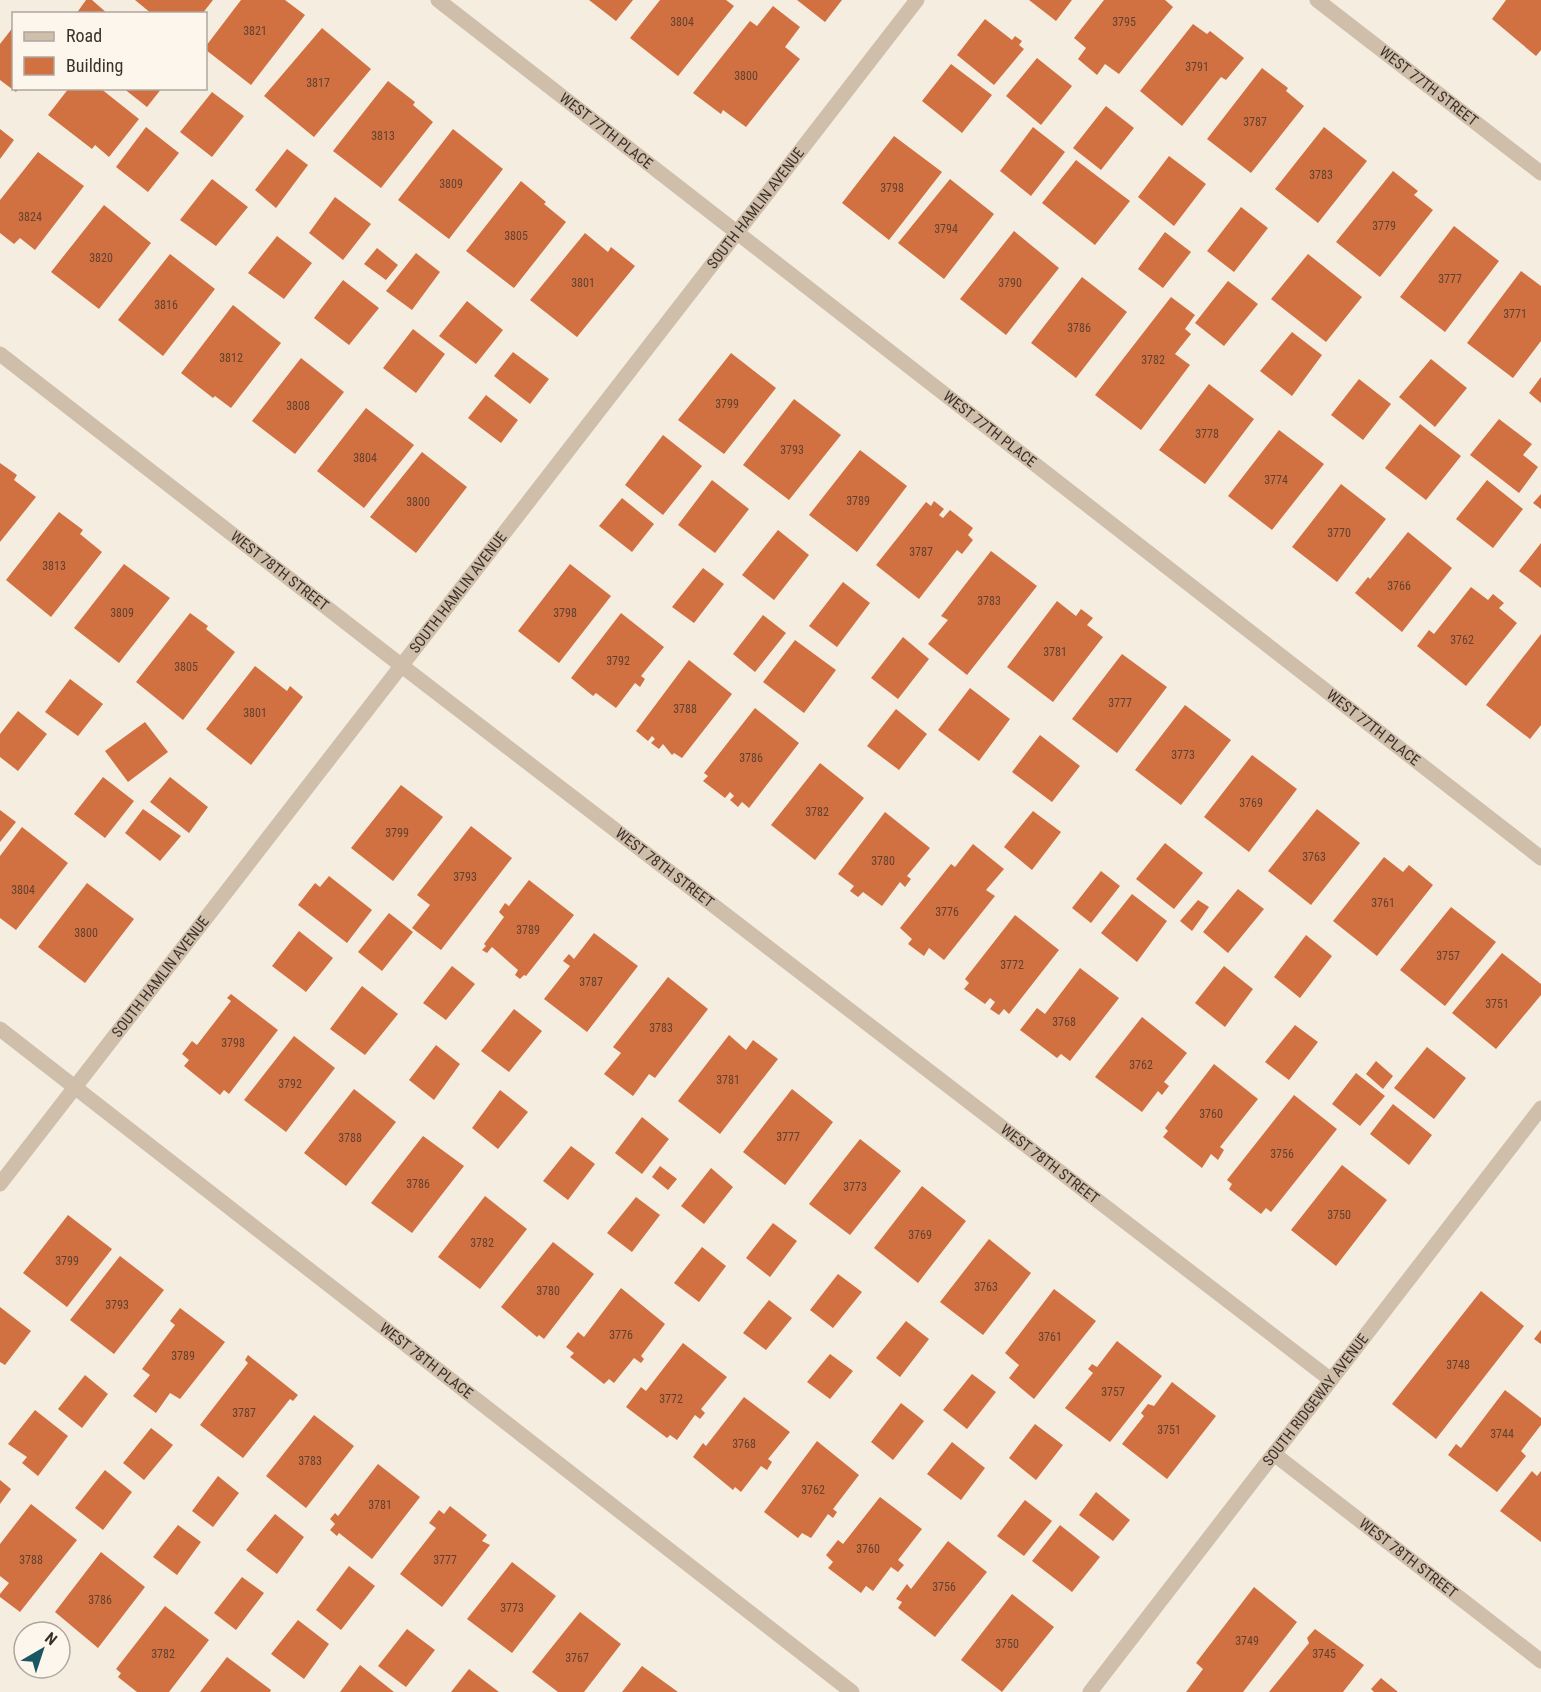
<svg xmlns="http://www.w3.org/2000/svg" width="1541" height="1692" font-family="'Roboto Condensed',sans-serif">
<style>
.building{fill:#d17142}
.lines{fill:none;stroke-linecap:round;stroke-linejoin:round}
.street{stroke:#cfbeaa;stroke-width:15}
.labels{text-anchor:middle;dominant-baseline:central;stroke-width:4.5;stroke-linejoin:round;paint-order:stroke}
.number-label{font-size:12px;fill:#614130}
.street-label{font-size:15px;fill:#3c312a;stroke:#fcf6ed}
</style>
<rect width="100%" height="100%" fill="#f5ede0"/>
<path class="building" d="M86 0H92L108 14H76Z
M135 0H213L202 14H152Z
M241 0H285L305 15 251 85 206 50V46Z
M589 0H633L616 21Z
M660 0H726L734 6 678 76 630 38Z
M797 0H842L825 22Z
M1029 0H1072L1056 21Z
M1104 0H1165L1173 7 1119 74 1105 64 1097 75 1078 59 1086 48 1074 38Z
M1506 0H1541V50L1536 56 1492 19Z
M773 6 800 27 785 47 800 59 746 127 723 110 721 114 693 93 750 21 757 26Z
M985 19 1012 40 1015 36 1022 41 1019 45 1024 49 994 85 957 55Z
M1193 24 1207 34 1210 31 1244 58 1226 80 1221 77 1182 126 1140 91Z
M14 26V88H19L16 92 0 80V44Z
M322 28 371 69 314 137 264 96Z
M1037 58 1072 86 1041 125 1006 96Z
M951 64 992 95 962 133 922 101Z
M1262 68 1288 88 1286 91 1304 106 1251 173 1207 139Z
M388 81 415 102 413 105 433 122 381 188 333 151Z
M69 88H100L139 119 109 157 95 145 92 149 48 115Z
M123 88H162L147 107Z
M212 92 244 116 212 157 180 132Z
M1106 106 1134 128 1101 170 1073 148Z
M146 127 179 153 148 192 116 167Z
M1033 127 1065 152 1031 196 1000 171Z
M1324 127 1367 161 1318 223 1275 189Z
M0 129 14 140 0 159Z
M453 129 503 169 449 239 398 200Z
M894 136 942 172 889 240 842 203Z
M287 149 308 165 276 208 255 190Z
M38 152 84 186 35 250 20 238 14 244 0 233V200Z
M1169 156 1206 184 1174 226 1138 197Z
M1076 160 1130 201 1095 245 1042 203Z
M1393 171 1418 191 1414 195 1433 210 1380 277 1336 242Z
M212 179 248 207 216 246 180 220Z
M950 179 994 214 944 279 898 243Z
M521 181 546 202 544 204 566 222 514 288 466 251Z
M335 197 371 224 343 260 309 233Z
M104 205 151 243 99 309 51 272Z
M1241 207 1268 228 1234 272 1207 251Z
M1454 226 1499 261 1445 332 1400 297Z
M1014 231 1059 268 1006 335 960 299Z
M1165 232 1191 252 1163 288 1138 269Z
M585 233 608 252 611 247 635 266 577 337 530 300Z
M277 236 312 263 284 299 248 273Z
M377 248 398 265 386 280 364 264Z
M416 253 440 272 412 310 386 291Z
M170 254 215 289 163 356 118 320Z
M1308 254 1362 297 1326 342 1271 299Z
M1521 271 1541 286V341L1513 378 1467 343Z
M1082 277 1127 312 1076 378 1031 343Z
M343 280 379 308 349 345 314 318Z
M1228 281 1258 304 1224 346 1195 323Z
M1171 297 1195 315 1185 329 1191 334 1175 354 1190 365 1141 430 1095 395Z
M467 301 503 330 476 364 439 336Z
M233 305 281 343 231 408 215 396 213 398 181 373Z
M413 329 445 354 416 393 383 368Z
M1292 332 1322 355 1292 396 1260 371Z
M513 352 549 379 530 404 494 376Z
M731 353 776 388 724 454 678 420Z
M301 358 344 392 295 454 252 421Z
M1431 359 1467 388 1435 427 1399 397Z
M1541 377V403L1529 393Z
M1359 379 1391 404 1363 440 1331 415Z
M1209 384 1254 419 1205 484 1159 450Z
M486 395 518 420 501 443 468 418Z
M794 399 841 435 789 500 743 465Z
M366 408 414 445 364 508 317 471Z
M1499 419 1532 444 1523 455 1538 467 1519 493 1470 455Z
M1420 424 1461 456 1426 500 1385 468Z
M1279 430 1324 464 1272 530 1228 496Z
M663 435 702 466 663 515 625 485Z
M860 450 907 486 857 552 809 515Z
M422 452 467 487 416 553 370 517Z
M0 463 17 475 14 480 36 497 0 542Z
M712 480 749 509 715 553 678 525Z
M1487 480 1523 509 1493 548 1456 519Z
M1341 484 1386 519 1337 582 1292 547Z
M1541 494V509L1533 503Z
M622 498 654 524 632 552 599 526Z
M934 501 944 509 939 515 943 518 950 510 973 528 968 535 973 540 962 554 957 550 919 599 876 565 926 502 931 506Z
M59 512 83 530 80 534 102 552 51 617 6 580Z
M778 530 809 555 774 600 742 575Z
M1408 532 1452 568 1402 632 1355 593 1368 577 1370 579Z
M1541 543V588L1519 571Z
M991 551 1037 586 967 675 928 644 948 620 941 616Z
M124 564 170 598 119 663 74 628Z
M570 564 611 596 559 663 518 631Z
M703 568 724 584 694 623 672 607Z
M843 582 870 603 837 647 809 626Z
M1471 587 1488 600 1493 594 1504 603 1499 608 1517 623 1466 686 1417 646 1429 630 1434 634Z
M1057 601 1076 616 1081 609 1093 618 1087 625 1103 637 1053 702 1007 667Z
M190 613 208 626 206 629 235 652 183 720 136 682Z
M621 613 664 647 641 676 645 679 640 687 635 683 616 708 596 693 593 696 571 678Z
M763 615 786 633 755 672 733 654Z
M1541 634V725L1530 739 1486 705Z
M903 637 929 659 898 699 871 678Z
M795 640 836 670 804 713 763 682Z
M1122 654 1167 687 1117 753 1072 719Z
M689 660 732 694 682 758 674 753 672 755 663 744 659 749 651 743 655 739 652 736 648 741 636 731Z
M255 666 287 691 290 686 303 697 251 765 206 729Z
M70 679 103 704 78 736 45 712Z
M970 688 1010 719 979 761 938 730Z
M1185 705 1231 740 1181 805 1135 770Z
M755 708 799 743 749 808 742 802 738 807 730 800 734 796 730 792 725 798 703 781 708 776 704 773Z
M896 709 927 734 899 770 867 746Z
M18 711 47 734 18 771 0 757V734Z
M145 722 168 752 128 782 105 751Z
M1040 735 1080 766 1052 802 1012 772Z
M1252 755 1297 789 1249 852 1204 817Z
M820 763 864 798 815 860 771 825Z
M103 777 134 801 105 838 74 814Z
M170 777 208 807 189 833 150 802Z
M401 785 443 817 393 881 351 848Z
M143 809 181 836 160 861 125 833Z
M1317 809 1360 843 1311 905 1268 871Z
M0 810 16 822 0 842Z
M1033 811 1061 832 1032 870 1004 847Z
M885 812 930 848 907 876 911 879 905 887 900 882 882 906 863 892 858 897 850 891 854 886 838 874Z
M471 826 512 858 441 950 412 928 430 905 417 895Z
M22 827 68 863 16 930 0 918V856Z
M1165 843 1203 873 1174 909 1136 879Z
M973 844 1004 869 986 890 995 896 944 960 929 948 924 956 908 944 912 939 900 928 951 864 955 867Z
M1384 857 1403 872 1409 865 1433 885 1377 956 1333 921Z
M1101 871 1120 886 1091 923 1072 908Z
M329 876 372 910 347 943 298 905 315 883 320 887Z
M529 880 574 915 526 976 524 975 520 979 515 975 518 970 492 947 487 953 482 950 486 946 484 944 504 917 499 912 505 903 509 906Z
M87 883 134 919 85 983 38 947Z
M1238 889 1264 909 1228 953 1203 932Z
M1132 894 1167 921 1137 962 1101 933Z
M1198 900 1209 907 1192 931 1180 921Z
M1451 907 1496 942 1445 1006 1400 970Z
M389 913 413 932 382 971 358 952Z
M1015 915 1059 950 1009 1014 1004 1009 999 1015 990 1009 995 1002 990 998 985 1004 964 989 969 983 965 979Z
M299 931 333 958 306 992 272 966Z
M594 933 638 966 587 1032 544 999 570 966 563 961 569 954 574 959Z
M1306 935 1332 956 1300 998 1274 977Z
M1502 953 1541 984V995L1496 1049 1452 1013Z
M452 966 475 984 446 1020 423 1003Z
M1224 966 1253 989 1225 1027 1195 1003Z
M1080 968 1119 998 1070 1061 1061 1054 1057 1058 1020 1030 1037 1008 1045 1014Z
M668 977 708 1009 655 1078 649 1074 633 1096 604 1074 621 1053 613 1047Z
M362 986 398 1014 365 1055 330 1029Z
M231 994 278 1030 229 1094 224 1090 220 1095 184 1066 189 1060 182 1054 192 1041 197 1045 231 1001 227 998Z
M514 1009 542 1031 509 1072 481 1051Z
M1142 1017 1187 1053 1164 1082 1169 1086 1162 1095 1158 1091 1142 1112 1095 1077Z
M1295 1025 1318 1042 1289 1080 1265 1062Z
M729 1035 746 1050 753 1040 778 1059 720 1134 678 1101Z
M294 1036 335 1068 286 1132 244 1100Z
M436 1045 460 1064 434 1100 409 1080Z
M1427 1047 1466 1078 1434 1119 1394 1088Z
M1376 1061 1393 1076 1383 1089 1366 1074Z
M1214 1064 1258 1099 1220 1147 1224 1150 1218 1160 1211 1154 1202 1168 1163 1137 1168 1131 1165 1128Z
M1356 1073 1385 1096 1360 1126 1332 1104Z
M354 1089 396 1122 346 1186 304 1153Z
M792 1089 833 1122 785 1185 743 1152Z
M500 1090 528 1112 498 1149 472 1128Z
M1294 1095 1337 1129 1271 1212 1266 1208 1261 1214 1229 1189 1232 1184 1227 1180Z
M1393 1104 1432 1135 1409 1165 1370 1134Z
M642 1117 669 1139 642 1174 615 1153Z
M423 1136 464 1166 412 1233 371 1203Z
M860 1139 901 1171 850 1235 809 1204Z
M571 1146 595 1164 568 1200 543 1181Z
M1342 1165 1387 1200 1336 1266 1291 1230Z
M660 1166 677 1179 668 1190 652 1177Z
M711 1168 733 1187 704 1224 681 1206Z
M922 1186 966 1221 918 1283 874 1248Z
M485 1196 527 1229 480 1289 438 1257Z
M636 1197 660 1215 632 1252 607 1233Z
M68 1215 112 1249 67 1307 23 1273Z
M773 1223 797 1241 770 1277 746 1258Z
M989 1239 1031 1273 983 1335 940 1302Z
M553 1242 594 1274 544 1339 539 1335 537 1337 501 1307Z
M702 1247 726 1266 699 1302 674 1283Z
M120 1256 164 1290 114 1354 70 1320Z
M838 1274 862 1292 833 1328 810 1310Z
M621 1288 665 1324 641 1356 644 1359 641 1363 634 1358 614 1383 609 1379 604 1384 570 1357 574 1353 566 1347 578 1332 584 1337Z
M1054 1289 1096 1321 1034 1399 1009 1378 1019 1365 1005 1353Z
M1481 1291 1524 1326 1436 1439 1392 1404Z
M769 1300 792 1318 766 1350 743 1333Z
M0 1307 31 1331 5 1365 0 1362Z
M180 1308 225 1342 180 1399 170 1393 156 1413 133 1396 150 1375 142 1369 175 1325 170 1321Z
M906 1321 929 1339 900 1377 876 1358Z
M1541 1330V1344L1534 1339Z
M1117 1341 1162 1376 1110 1442 1065 1408 1093 1373 1088 1369 1092 1364 1097 1367Z
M683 1343 727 1377 701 1409 705 1413 700 1419 695 1415 677 1440 670 1435 667 1438 626 1407 641 1387 646 1391Z
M830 1354 853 1371 830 1399 807 1382Z
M248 1355 298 1395 293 1401 290 1399 243 1458 200 1425 248 1363 245 1360Z
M972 1374 996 1392 967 1429 943 1410Z
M85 1375 108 1394 82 1428 58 1409Z
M1172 1382 1216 1416 1167 1479 1122 1444 1144 1416 1141 1413 1148 1404 1154 1406Z
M1505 1390 1541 1418V1425L1521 1451 1526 1456 1497 1492 1448 1455 1456 1444 1461 1448Z
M744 1397 790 1432 768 1459 772 1462 767 1470 761 1466 741 1492 735 1487 733 1490 693 1457 703 1443 706 1446Z
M901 1403 924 1421 893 1460 871 1442Z
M35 1410 68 1436 38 1476 22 1463 27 1457 8 1444Z
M314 1415 354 1446 306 1508 266 1476Z
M1035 1424 1063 1445 1036 1480 1009 1458Z
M151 1428 173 1445 144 1480 123 1463Z
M817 1441 859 1475 833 1509 837 1512 833 1518 828 1514 811 1538 802 1533 798 1538 764 1512Z
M952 1442 985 1468 961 1500 927 1474Z
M378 1464 420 1497 372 1559 339 1533 337 1536 330 1530 335 1524 330 1519 335 1513 338 1516Z
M105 1470 132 1492 103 1530 75 1508Z
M1532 1471 1537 1476 1541 1471V1542L1500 1511Z
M218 1476 239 1493 213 1527 192 1511Z
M0 1480 11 1489 0 1504Z
M1096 1492 1130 1520 1113 1541 1079 1515Z
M880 1497 922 1529 898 1560 904 1565 898 1572 891 1567 873 1591 866 1586 861 1593 828 1568 833 1562 826 1555 838 1540 843 1544Z
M1025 1500 1052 1521 1024 1556 997 1536Z
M31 1504 77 1540 20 1612 0 1597V1594L9 1583 0 1576V1544Z
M450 1506 487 1535 482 1541 490 1545 442 1607 400 1574 436 1528 429 1523 439 1510 444 1514Z
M275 1514 304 1537 277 1574 246 1550Z
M178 1525 201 1542 177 1575 153 1557Z
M1060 1525 1100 1557 1072 1592 1032 1561Z
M948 1541 987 1572 935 1637 898 1608 902 1602 896 1599 907 1584 911 1589Z
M101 1552 145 1587 98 1648 55 1612Z
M512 1562 556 1596 512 1653 467 1619Z
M349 1566 375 1586 341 1630 316 1610Z
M242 1577 264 1593 236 1630 214 1613Z
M1254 1587 1297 1622 1243 1692H1186L1203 1669 1196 1663Z
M1012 1594 1054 1627 1002 1692 961 1660Z
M165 1606 209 1640 169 1692H137L118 1677 121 1673 116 1669Z
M580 1612 621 1644 584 1692H558L532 1672Z
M298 1620 329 1644 304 1679 271 1654Z
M407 1629 435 1650 406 1687 378 1666Z
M1315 1629 1364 1665 1343 1692H1269L1309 1643 1307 1638Z
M227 1657 271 1690 270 1692H200Z
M360 1665 394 1692H340Z
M642 1666 678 1692H622Z
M469 1669 499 1692H451Z
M1381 1678 1398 1692H1374L1371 1689Z"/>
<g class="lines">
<g class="street">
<path id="s1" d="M438 0 1541 858"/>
<path id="s2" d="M1317 0 1541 173"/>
<path id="s3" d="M0 354 402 666 1331 1380"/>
<path id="s4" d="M0 1029 852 1692"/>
<path id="s5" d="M0 1184 917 0"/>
<path id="s6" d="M1274 1454 1541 1661"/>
<path id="s7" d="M1090 1692 1541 1108"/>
</g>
</g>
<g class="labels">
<g class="number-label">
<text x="682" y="22">3804</text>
<text x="1124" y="22">3795</text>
<text x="255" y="31">3821</text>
<text x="1197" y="67">3791</text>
<text x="746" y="76">3800</text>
<text x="318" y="83">3817</text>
<text x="1255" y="122">3787</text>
<text x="383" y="136">3813</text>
<text x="1321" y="175">3783</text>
<text x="451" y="184">3809</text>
<text x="892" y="188">3798</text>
<text x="30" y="217">3824</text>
<text x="1384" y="226">3779</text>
<text x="946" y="229">3794</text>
<text x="516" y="236">3805</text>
<text x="101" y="258">3820</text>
<text x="1450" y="279">3777</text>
<text x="583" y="283">3801</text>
<text x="1010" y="283">3790</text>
<text x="166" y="305">3816</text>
<text x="1515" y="314">3771</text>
<text x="1079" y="328">3786</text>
<text x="231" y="358">3812</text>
<text x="1153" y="360">3782</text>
<text x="727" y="404">3799</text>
<text x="298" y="406">3808</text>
<text x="1207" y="434">3778</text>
<text x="792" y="450">3793</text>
<text x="365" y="458">3804</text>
<text x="1276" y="480">3774</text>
<text x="858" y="501">3789</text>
<text x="418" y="502">3800</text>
<text x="1339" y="533">3770</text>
<text x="921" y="552">3787</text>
<text x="54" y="566">3813</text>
<text x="1399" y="586">3766</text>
<text x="989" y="601">3783</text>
<text x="122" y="613">3809</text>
<text x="565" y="613">3798</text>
<text x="1462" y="640">3762</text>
<text x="1055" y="652">3781</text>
<text x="618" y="661">3792</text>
<text x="186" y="667">3805</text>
<text x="1120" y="703">3777</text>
<text x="685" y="709">3788</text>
<text x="255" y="713">3801</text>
<text x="1183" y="755">3773</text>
<text x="751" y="758">3786</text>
<text x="1251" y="803">3769</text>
<text x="817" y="812">3782</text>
<text x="397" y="833">3799</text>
<text x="1314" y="857">3763</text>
<text x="883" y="861">3780</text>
<text x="465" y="877">3793</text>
<text x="23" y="890">3804</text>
<text x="1383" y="903">3761</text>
<text x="947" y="912">3776</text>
<text x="528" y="930">3789</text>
<text x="86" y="933">3800</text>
<text x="1448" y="956">3757</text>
<text x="1012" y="965">3772</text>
<text x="591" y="982">3787</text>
<text x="1497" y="1004">3751</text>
<text x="1064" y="1022">3768</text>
<text x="661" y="1028">3783</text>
<text x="233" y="1043">3798</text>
<text x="1141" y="1065">3762</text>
<text x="728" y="1080">3781</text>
<text x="290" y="1084">3792</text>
<text x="1211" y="1114">3760</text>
<text x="788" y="1137">3777</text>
<text x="350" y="1138">3788</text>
<text x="1282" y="1154">3756</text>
<text x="418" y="1184">3786</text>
<text x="855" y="1187">3773</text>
<text x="1339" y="1215">3750</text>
<text x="920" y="1235">3769</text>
<text x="482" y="1243">3782</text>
<text x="67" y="1261">3799</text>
<text x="986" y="1287">3763</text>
<text x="548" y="1291">3780</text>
<text x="117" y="1305">3793</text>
<text x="621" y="1335">3776</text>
<text x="1050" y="1337">3761</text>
<text x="183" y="1356">3789</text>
<text x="1458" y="1365">3748</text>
<text x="1113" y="1392">3757</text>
<text x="671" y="1399">3772</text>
<text x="244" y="1413">3787</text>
<text x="1169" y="1430">3751</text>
<text x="1502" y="1434">3744</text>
<text x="744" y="1444">3768</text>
<text x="310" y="1461">3783</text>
<text x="813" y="1490">3762</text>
<text x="380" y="1505">3781</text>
<text x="868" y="1549">3760</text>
<text x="31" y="1560">3788</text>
<text x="445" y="1560">3777</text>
<text x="944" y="1587">3756</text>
<text x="100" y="1600">3786</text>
<text x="512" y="1608">3773</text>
<text x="1247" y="1641">3749</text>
<text x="1007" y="1644">3750</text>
<text x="163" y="1654">3782</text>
<text x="1324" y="1654">3745</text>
<text x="577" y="1658">3767</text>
</g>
<g class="street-label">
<text stroke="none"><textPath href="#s2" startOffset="141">WEST 77TH STREET</textPath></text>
<text stroke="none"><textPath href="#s1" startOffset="213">WEST 77TH PLACE</textPath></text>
<text stroke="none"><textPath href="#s5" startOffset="1234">SOUTH HAMLIN AVENUE</textPath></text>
<text stroke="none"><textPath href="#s1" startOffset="699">WEST 77TH PLACE</textPath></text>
<text stroke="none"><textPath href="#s3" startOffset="354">WEST 78TH STREET</textPath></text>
<text stroke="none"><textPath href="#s5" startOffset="748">SOUTH HAMLIN AVENUE</textPath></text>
<text stroke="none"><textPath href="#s1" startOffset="1185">WEST 77TH PLACE</textPath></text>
<text stroke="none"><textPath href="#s3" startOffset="840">WEST 78TH STREET</textPath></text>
<text stroke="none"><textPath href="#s5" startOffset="262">SOUTH HAMLIN AVENUE</textPath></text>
<text stroke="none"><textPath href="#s3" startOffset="1326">WEST 78TH STREET</textPath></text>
<text stroke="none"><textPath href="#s4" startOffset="540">WEST 78TH PLACE</textPath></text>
<text stroke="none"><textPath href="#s7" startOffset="369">SOUTH RIDGEWAY AVENUE</textPath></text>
<text stroke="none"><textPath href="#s6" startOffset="170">WEST 78TH STREET</textPath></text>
</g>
</g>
<rect x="12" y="12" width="195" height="78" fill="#fcf6ed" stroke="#afa79f" stroke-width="1.5"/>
<rect x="24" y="32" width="30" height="9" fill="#cfbeaa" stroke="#afa79f" stroke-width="1.5"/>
<text x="66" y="42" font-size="18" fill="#3c312a">Road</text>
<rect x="24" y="57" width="30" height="18" fill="#d17142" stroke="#afa79f" stroke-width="1.5"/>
<text x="66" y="72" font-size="18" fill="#3c312a">Building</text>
<g transform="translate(42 1650) rotate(39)"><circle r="28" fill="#fcf6ed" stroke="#afa79f" stroke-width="1.5"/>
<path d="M0-4.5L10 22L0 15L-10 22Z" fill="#1a5762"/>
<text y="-9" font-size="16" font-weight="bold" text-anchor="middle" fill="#3c312a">N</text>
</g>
</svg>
